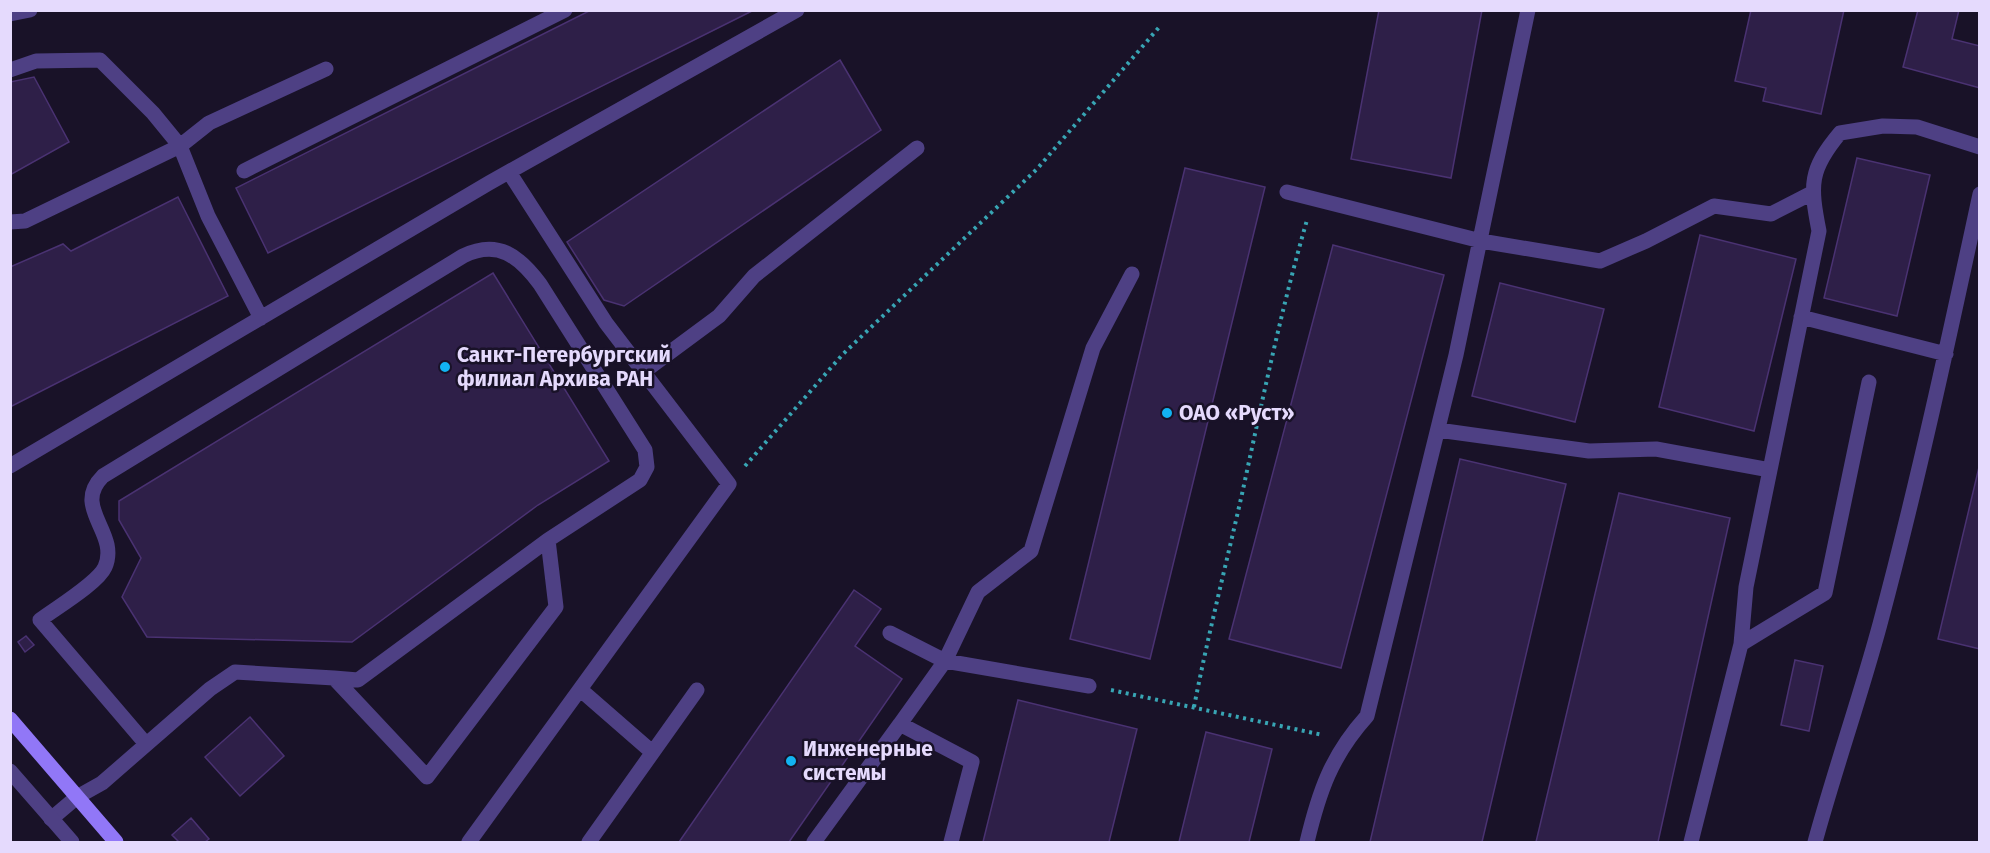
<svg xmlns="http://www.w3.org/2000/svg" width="1990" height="853" font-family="'Fira Sans',sans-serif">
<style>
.building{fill:#2e1f48;stroke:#4a3272;stroke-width:1.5}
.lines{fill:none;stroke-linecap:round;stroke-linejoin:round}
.path{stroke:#38a5b4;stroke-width:4;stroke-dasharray:3 4.5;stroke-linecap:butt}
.service{stroke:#4e4084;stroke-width:15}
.tertiary{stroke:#4e4084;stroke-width:15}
.secondary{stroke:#9177f7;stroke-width:15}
.poi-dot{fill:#12b3f1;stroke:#191228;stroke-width:2}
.labels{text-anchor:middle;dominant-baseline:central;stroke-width:5;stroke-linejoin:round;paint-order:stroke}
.poi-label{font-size:21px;font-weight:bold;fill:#e5dafd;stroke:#191228;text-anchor:start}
</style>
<rect width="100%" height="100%" fill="#191228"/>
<path class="building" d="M591 10H754L268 253 236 188Z
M1379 10H1482L1451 178 1351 159Z
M1751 10H1844L1821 114 1763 101 1766 88 1735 81Z
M1918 10H1959L1952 39 1980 46V88L1903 67Z
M840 60 881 130 624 306 604 300 567 242Z
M34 77 69 142 10 175V82Z
M1857 158 1930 175 1897 316 1824 298Z
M1185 168 1265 187 1150 659 1070 639Z
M178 197 228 296 10 407V267L63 244 71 251Z
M1700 235 1796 259 1754 431 1659 407Z
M1333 245 1444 275 1341 668 1229 639Z
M493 273 609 461 538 505 352 642 147 637 122 597 141 558 119 520V501Z
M1500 283 1604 309 1575 422 1472 396Z
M1460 459 1566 484 1482 842H1370Z
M1980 463V649L1938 639Z
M1619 493 1730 518 1658 842H1536Z
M854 590 881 609 855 646 902 679 789 842H679Z
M26 636 34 645 25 652 18 642Z
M1795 660 1823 666 1809 731 1781 725Z
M1018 700 1137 729 1109 842H983Z
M250 717 284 756 240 796 205 757Z
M1206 732 1272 749 1249 842H1179Z
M191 818 209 839 205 842H179L172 835Z"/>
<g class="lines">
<path class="path" d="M745 466 843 354 1037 169 1161 25
M1111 690 1323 735
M1194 707C1208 635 1226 565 1242 494 1262 402 1281 310 1307 220"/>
<path class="service" d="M10 14 30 10
M10 70 36 61 100 60 153 113 180 146 208 216 261 318
M244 171 565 10
M1287 192 1481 241 1600 261 1646 241 1714 206 1771 214 1812 193
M10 222 25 221 180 146 209 123 326 69
M1801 317 1946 354
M642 373 719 316 754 276 917 148
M1438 430 1589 451 1656 449 1770 470
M10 466 489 183 797 10
M890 633 945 661 1089 686
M1741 644 1825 593 1869 382
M582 691 652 752
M900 724 945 661 978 592 1031 551 1093 348 1132 274
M146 744 40 620C56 608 98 583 105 567 120 532 71 508 103 476L463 256C498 239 519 256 540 284L645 450 647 467 640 480 548 540 358 680 334 678
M51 819 77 797 102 783 210 689 235 672 334 678 427 777 556 607 548 540
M469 842 729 484 606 323 509 172
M589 842 697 690
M814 842 900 724 972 762 951 842
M1307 842C1319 792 1331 756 1367 716L1456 355 1528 10
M1691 842 1741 644 1746 587 1819 231C1810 185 1809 170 1840 133L1883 126 1917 127 1980 147
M1815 842C1835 769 1860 698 1880 624 1918 482 1949 338 1980 194"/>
<path class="tertiary" d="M10 771 72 842"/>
<path class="secondary" d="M10 719 116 842"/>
</g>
<g class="poi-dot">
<circle cx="445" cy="367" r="6"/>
<circle cx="1167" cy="413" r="6"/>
<circle cx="791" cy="761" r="6"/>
</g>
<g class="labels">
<g class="poi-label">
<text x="457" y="355">Санкт-Петербургский<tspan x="457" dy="24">филиал Архива РАН</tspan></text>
<text x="1179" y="413">ОАО «Руст»</text>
<text x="803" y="749">Инженерные<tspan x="803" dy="24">системы</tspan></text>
</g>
</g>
<rect width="1990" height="853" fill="none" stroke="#e5dafd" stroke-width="24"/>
</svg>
